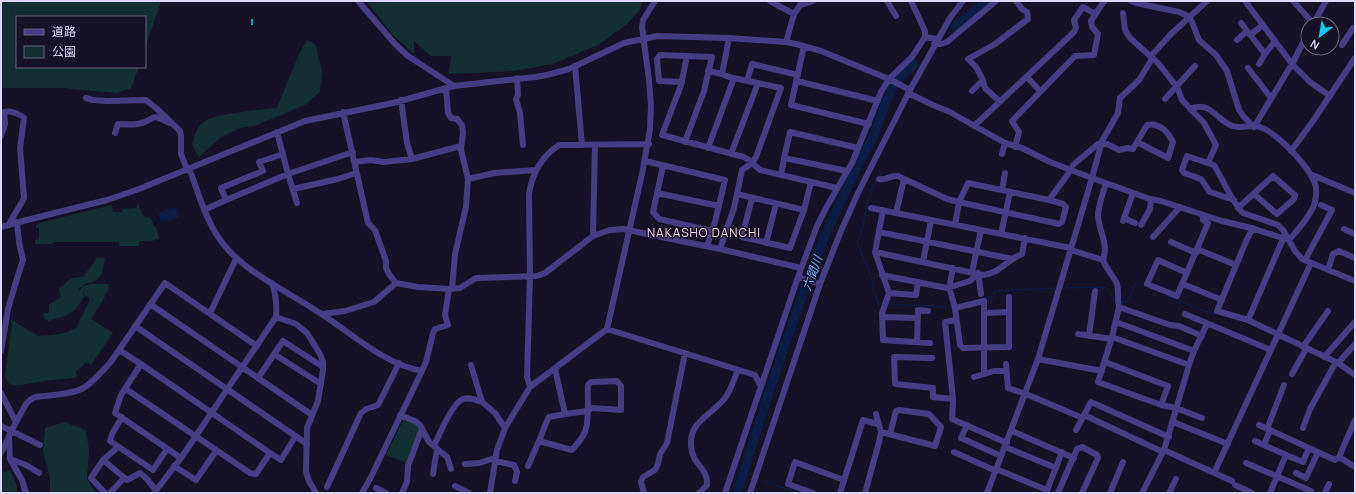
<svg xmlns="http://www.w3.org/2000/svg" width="1356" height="494" font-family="Manrope,'Noto Sans JP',sans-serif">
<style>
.green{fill:#142f31}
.water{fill:#0d1c44}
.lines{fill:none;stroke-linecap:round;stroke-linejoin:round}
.stream{stroke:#0d1c44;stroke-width:1.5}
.river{stroke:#0d1c44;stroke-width:9}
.minor{stroke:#463e84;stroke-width:6}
.rail{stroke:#0ccbf5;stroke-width:1.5;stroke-dasharray:6 5;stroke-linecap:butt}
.labels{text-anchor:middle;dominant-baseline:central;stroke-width:3;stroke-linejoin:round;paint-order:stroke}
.neighbourhood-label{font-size:12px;letter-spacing:1px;fill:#fddaee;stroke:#161127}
.water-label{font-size:12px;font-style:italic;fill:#6babf9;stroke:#161127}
</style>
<rect width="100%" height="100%" fill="#161127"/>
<path class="green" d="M1 1H161L145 48V17H17V67H139L131 88 117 93 63 88H1Z
M366 1H642L640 10 627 24 598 45 553 64 513 71 448 74 452 56H431L414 41V54L392 34Z
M307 40 315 44 322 70 320 92 305 105 257 125 240 128 221 137 199 157 192 144C195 136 196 127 204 122 216 113 259 110 277 108L299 54Z
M138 204 142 214 145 217 151 218 154 227H156L159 239 151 241H140L139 246H119V242H53V244H35V240L39 239V228H36V225L39 223 112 205 113 212H122V209L136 208Z
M97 258H105C103 268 103 279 92 282 85 284 83 284 78 290L80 291 82 286 92 284H109L108 290 104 296 105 297 91 319 113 333 91 365 87 362 75 372 78 376 75 378 51 380 14 386 9 384 5 376 12 324 10 320H12L38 336 54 335 68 332 77 327 90 299 82 293 84 296C75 315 67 315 48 321L45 319 43 314 49 312V305L61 297 59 289 71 278 83 277Z
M404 418 415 422 421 429 409 464 386 455Z
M64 422 86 430 89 450 87 479 96 493H50V478L43 451 45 428Z
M10 470 17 485V493H1V471L5 472Z"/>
<path class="water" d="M176 207 179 218 161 222 158 212Z"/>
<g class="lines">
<path class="stream" d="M860 161 864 163
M878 171 881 173 879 177
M877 180 870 192 863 226 857 243 870 274 878 304H883
M1063 288 1105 287 1110 291 1112 298 1114 300
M1168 296 1207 312 1217 314
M984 298 994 297 995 291 1055 288
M1120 302H1127L1136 282 1146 286
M887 304 946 307 953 306
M1281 339 1290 343
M744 473 748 475
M764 481 798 493"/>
<path class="river" d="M955 27 986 1
M737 493 773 380 807 282 827 231 860 161 875 133 887 99 893 87 904 74 913 65"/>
<path class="minor" d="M358 1 395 44 408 56 454 86
M770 1 794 14
M887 1 896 16
M911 1 925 31V37
M1131 1 1136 3 1179 12 1190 17 1199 40 1216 55 1227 71 1239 110 1244 117 1254 127
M1245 1 1292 64 1310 82 1330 96
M1293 1 1313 23
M801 5 813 1
M1123 13 1125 30 1130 38 1158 63 1173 82 1178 89 1182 100 1204 123 1216 145 1208 163
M1241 23 1265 54
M1313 24 1326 1
M1250 35 1263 25
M1237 40 1247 31
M786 42 794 14 803 1
M934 44H941L947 42 996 1
M1342 45 1353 28 1355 29
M804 46 791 105 869 124
M687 56 681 85 662 135 744 157 749 160 760 170 837 188
M1150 57 1171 34 1207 1
M1259 64 1265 54 1275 41
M575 66 582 145
M1248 68 1271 98
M708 71 722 74 729 77 781 88 756 157 752 163 742 170 734 208 720 249
M722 74 729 38
M1027 77 1040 91
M517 78 518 95 516 99 520 113 523 145
M747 81 752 64 798 75
M797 81 878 101
M682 82 659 81 657 59 660 55 712 57 704 91 685 142
M446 88 448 113 451 118 457 119 462 125 463 133 461 150 468 179 494 173 536 170
M972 91 983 80
M908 93 935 106 948 111 1005 143 1022 148 1050 162 1092 178 1150 199 1161 201 1222 221 1251 228 1289 240
M86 98 93 100 107 101 146 100 156 108 180 131 181 136V154L187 169
M1165 99 1195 66
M401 100 407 143 412 159
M1000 102 985 88 982 78 976 67 968 59 995 44 1028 19 1027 12 1022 9 1016 1
M1190 109C1210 100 1215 119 1232 126 1241 129 1251 124 1260 127 1277 133 1309 166 1315 184 1317 188 1316 197 1315 202 1312 214 1297 231 1289 240
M343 112 368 223 375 230 386 261V268L389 274 396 283 418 287 449 289 460 288 476 278 537 276 545 273 593 236 610 230 623 229 720 249 801 268
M974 126 1074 32 1076 28 1074 20 1083 7 1095 14
M1254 127 1292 64 1308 33
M277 132 288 174 353 152
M115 133 118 124C125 124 132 125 138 124 156 121 148 111 169 123
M1 136 5 124 4 112C10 110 20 114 24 118L20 148 24 198C20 207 13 215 9 225
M1015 147 1019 132 1012 121 1075 56 1094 55 1098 34 1092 27 1091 21 1104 1
M708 148 734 78
M1291 151 1313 121 1355 58
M283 154 259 162 263 171 221 188 226 200 288 174 297 203
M731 154 758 83
M1002 154 1005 143
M645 161 725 180 715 222 707 246
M355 162 370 160 384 162 412 159 461 146
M1073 165 1098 144H1107L1119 150 1127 148 1133 149 1147 125C1159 122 1168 132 1173 142L1168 158 1137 142
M663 166 653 212 659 219 712 231
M189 168C199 194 206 223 224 245 246 273 292 294 323 315 354 335 384 364 422 371
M847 171 784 158 790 132 858 148
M1310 174 1355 193
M781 175 784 158
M879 179C888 181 888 175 898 176L947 199 959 202 1059 224 1062 222 1066 207 1063 204 1049 200 968 183 959 202 955 225
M293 189 338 179 356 173
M1002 190 1005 173
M657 193 719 206
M737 194 804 210
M752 198 742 237 790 248 804 210 811 182
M1049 200 1068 174
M1234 200 1210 192 1201 179 1184 173 1182 170 1187 156 1214 165C1221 176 1234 206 1243 213L1278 225 1283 230 1295 251 1302 259 1355 281
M871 208 1071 248
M1238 208 1273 176 1295 195 1294 199 1277 214 1254 194
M204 210 226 200
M883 210 875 252 889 293 882 313 883 340 930 343
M896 213 904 179
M1124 218 1135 223
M1123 221 1133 193
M1141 225 1150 209 1151 199
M1 227 27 220 107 200 139 189 305 121 393 103 454 86 536 77 551 74 569 69 624 43 657 36 729 38 786 42 796 44 821 51 889 79 910 90
M1253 228 1247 239 1217 311 1248 320 1338 363 1355 375
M1344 229 1355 234
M879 232 1013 259
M1001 234 1010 192
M593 236 595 145
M1153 237 1180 207
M1171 242 1196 253
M766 243 776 204
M1197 249 1236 265
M1071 250 1103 260C1106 269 1115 278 1117 284 1119 290 1117 299 1119 307L1170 325 1179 326 1202 336
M875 252 983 275C999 274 1008 259 1022 254L1025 238
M1103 260C1109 242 1098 231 1098 214 1099 204 1103 193 1106 183
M1305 260 1332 210 1321 205
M923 262 931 220
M953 268 949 287 955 308 960 345 963 348 1009 347V297
M1328 270 1333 254 1339 251 1355 258
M972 272 981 230
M978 273 981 294
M1187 273 1158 260 1147 284 1177 296 1208 223 1203 220V215
M882 275 947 288 970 281 978 273
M798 277 820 284
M1183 284 1222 300
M452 289 455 254 466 207 468 179
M889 293 916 295 918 282
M150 304 312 415
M955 308 984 301V374
M210 313 236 259
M984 313 1009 312
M322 314 345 311 374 302 396 283
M1185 314 1271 350
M276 317 296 324 307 333 320 354 323 362V370L318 401 307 428 306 472 309 481 316 493
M882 317 918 318
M1248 320 1283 239
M1116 322 1194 351
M135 326 307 444
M607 329 755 375 761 387
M1078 334 1112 339
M1089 336 1095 291
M1112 337 1189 365
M917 342 918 310 928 311
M1303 347 1328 311
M119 350 141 364 121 395 115 413 181 458
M1 351 8 309 15 285 23 260 19 242 17 222
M274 354 321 384
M1324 357 1355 322
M932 358 894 357 895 384 933 388V397L953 399 952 419 1007 443
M1038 359 1102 371
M1105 362 1168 386 1161 405 1098 382 1112 337 1119 307
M1338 363 1355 344
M141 364 270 453
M1006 364 1008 388 1026 394 1078 416
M471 365 482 402 495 413 505 428
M555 369 565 414 549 417 546 423 539 441 572 450C576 445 582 439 585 432 590 418 587 400 588 385L591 382 617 381 621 386V410L592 408 587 411 565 414
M1292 374 1306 349
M974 377 994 371H1006
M258 378 283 341 323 367
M530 387 527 377 530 276 529 194C532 173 541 157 559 145L649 144
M126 389 250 473 256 474 270 453 281 460 295 437
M1 393 16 422 1 453
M953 399 945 322 956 320
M1161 405 1176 408 1202 418
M400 415 415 421 420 425 429 442 447 457 451 469
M1084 415 1163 452
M122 417 112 434 110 441 153 470 167 449
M16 422 26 404 30 400 35 397C48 395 74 395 85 387 94 381 102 371 110 363L165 283 257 346
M1173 422 1228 444
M967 425 961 438 1001 456
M1259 425 1335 460 1339 457 1355 420
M1 426 40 445
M1303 428 1310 409 1336 362
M1267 429 1284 385
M1076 430 1091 402 1169 437
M1012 431 1074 458
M881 432 935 446 941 427 929 414 899 410 896 411 890 434
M9 437 10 459 22 480 26 493
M1255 441 1286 455 1270 493
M1264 445 1270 430
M434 446C439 435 451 406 461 400 468 396 476 400 482 402
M1005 447 1056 468
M1164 450 1232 481
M954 452 996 471
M1286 455 1303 462 1309 448
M1339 457 1355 467
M10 459 26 465 39 473
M103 460 127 480 140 473C148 478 150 484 156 490
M495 461 514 465 517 472 515 481
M1246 463 1311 491
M465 464 479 463 495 458
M174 466 196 480 216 451
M528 466 539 441
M996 469 1047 490
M1214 473 1311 263
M1296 473 1306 478 1318 452
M433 474 437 449
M1235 485 1252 493
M455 486 469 493
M327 487 361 413 366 409 378 405 399 363
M376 488 386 493
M105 493 91 478 103 460 118 447
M110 493 124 478
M154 493 181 458 276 317C277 305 276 295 272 283
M362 493 370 479 422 371 426 362 433 333 435 329 448 325 445 315 449 289
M402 493 407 482 408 466 422 429
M490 493 497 450 505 428 530 387 607 329 642 174 650 129 651 106 649 80 642 27 643 20 655 1
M644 493 641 482 643 477 655 470 658 464 660 454 667 443 685 353
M699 493 707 485C707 482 707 478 706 476 702 465 692 462 691 446 689 421 712 415 725 398 731 390 734 379 738 370
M725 493 798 277 817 226 826 208 852 163 881 92 889 79 912 57 925 37 937 39
M750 493 820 284 841 231 858 193 910 90 950 18 963 1
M813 493 788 484 795 462 844 480
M840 493 863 420 878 424
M865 493 879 442 881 432 876 414
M987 493 1038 359 1092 178 1102 141 1118 113 1120 98 1139 80 1152 59
M1046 493 1062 452
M1058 493 1077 449 1082 447 1097 455 1098 458 1082 493
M1110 493 1123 462
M1142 493 1164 450 1189 365 1194 351 1207 324
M1169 493 1176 479
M1325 493 1329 484"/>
<path class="rail" d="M252 25V18"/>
</g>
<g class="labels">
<g class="neighbourhood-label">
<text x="704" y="232">NAKASHO DANCHI</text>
</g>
<g class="water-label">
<text transform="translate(812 273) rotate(-70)">六間川</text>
</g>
</g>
<rect width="1356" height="494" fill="none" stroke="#dfd8fd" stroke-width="4"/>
<rect x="16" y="16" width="130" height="52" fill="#161127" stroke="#66617d"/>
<rect x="24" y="29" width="20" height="6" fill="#463e84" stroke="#66617d"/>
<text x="52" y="36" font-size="12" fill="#dfd8fd">道路</text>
<rect x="24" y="46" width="20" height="12" fill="#142f31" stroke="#66617d"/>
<text x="52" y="56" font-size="12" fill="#dfd8fd">公園</text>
<g transform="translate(1320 36) rotate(211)"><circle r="19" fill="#161127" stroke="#66617d"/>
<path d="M0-3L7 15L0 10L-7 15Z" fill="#0ccbf5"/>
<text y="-6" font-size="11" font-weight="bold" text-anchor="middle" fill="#dfd8fd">N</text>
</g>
</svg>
